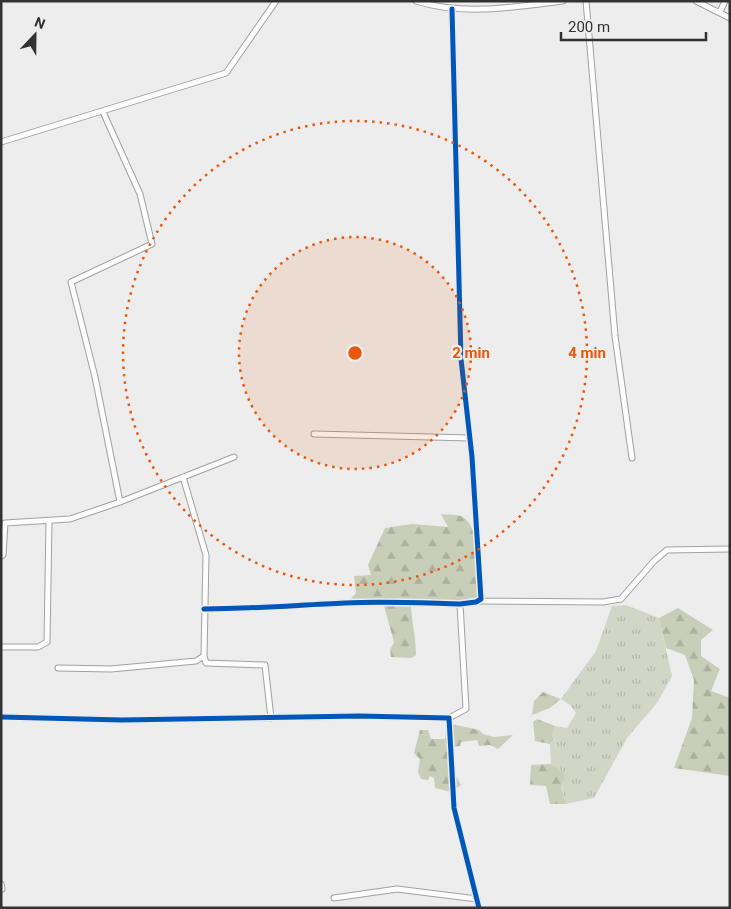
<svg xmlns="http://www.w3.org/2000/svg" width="731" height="909" font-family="Roboto,sans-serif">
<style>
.grass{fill:url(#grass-tufts)}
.forest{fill:url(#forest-firs)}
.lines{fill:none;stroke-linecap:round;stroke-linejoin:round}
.minor-casing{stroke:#a1a1a1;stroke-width:7}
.minor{stroke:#fcfcfc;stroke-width:5}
.cycleway-casing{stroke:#ecedee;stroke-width:8}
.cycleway{stroke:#0057b8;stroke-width:5}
.ring{fill:none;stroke:#e8590c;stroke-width:2.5;stroke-dasharray:2.5 5}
.centre{fill:#e8590c;stroke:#ecedee;stroke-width:2.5}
.ring-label{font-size:15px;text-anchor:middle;font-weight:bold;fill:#e8590c;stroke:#ecedee;stroke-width:4.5;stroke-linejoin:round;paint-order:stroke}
</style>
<defs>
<pattern id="grass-tufts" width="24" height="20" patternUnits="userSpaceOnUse" patternTransform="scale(1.25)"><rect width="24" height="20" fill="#d2d6c7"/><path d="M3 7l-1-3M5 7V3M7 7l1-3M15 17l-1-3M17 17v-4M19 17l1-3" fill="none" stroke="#b5b8ab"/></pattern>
<pattern id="forest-firs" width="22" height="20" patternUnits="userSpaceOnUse" patternTransform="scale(1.25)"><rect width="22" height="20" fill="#c8ceb8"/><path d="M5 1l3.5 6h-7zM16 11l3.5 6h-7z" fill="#acb19f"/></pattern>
</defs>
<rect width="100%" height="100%" fill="#ededed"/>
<path class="grass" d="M626 605 659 618 672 676 657 703 627 738 594 798 566 804 561 785 563 771 551 764 550 744 554 740 552 735 555 726 567 728 576 713 570 705 561 699 596 651 612 606Z"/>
<path class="forest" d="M441 514C447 515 456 514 461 516 482 525 478 577 480 597L455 601 350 600 356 593 354 576 371 575 368 565 385 528 412 524 448 527Z
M384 606H411C412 624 416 638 416 655L411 658 391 657 390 650 394 642Z
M678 608 713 630 701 640V656L720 669 711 691 730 698V776L674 768 692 718 694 680 685 655 666 648 659 618Z
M543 692 561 699 550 708 532 715 534 701Z
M537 719 555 726 552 735 554 740 550 744 535 741 533 722Z
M447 723 479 730 483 734 494 737 513 735 498 749 490 745 479 746 477 740 461 742 460 746 454 747 456 776 461 785 451 792 435 788 434 778 430 776 428 780 421 779 418 772 420 759 414 753 420 730H428L431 739H445Z
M551 764 563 771 565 778 561 786 566 804H550L546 786 530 785 531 765Z"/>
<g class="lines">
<defs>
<path id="minor" d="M416 1C463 16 515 7 563 1
M586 1 615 336 632 458
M696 1 730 18
M720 12 725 1
M103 112 140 194 152 244 71 282 95 377 120 502
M1 142 226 73 276 1
M314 434 470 438
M183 477 206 555 204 656 206 663 265 665 271 718
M1 556 3 555 5 523 70 519 120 502 234 457
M479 601 603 602 621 599 654 561 667 550 730 549
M204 609C251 609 298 605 345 603 383 601 422 603 460 604L476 602 481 599 472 457 461 359 452 9
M1 647H38L47 642 49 521
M58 668 111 669 196 661 204 656
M1 717 122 720 359 716 449 718 454 808 479 908
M449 718 466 709 460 604
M1 884 2 889
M334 898 397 889 477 899"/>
</defs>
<use href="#minor" class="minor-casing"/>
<use href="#minor" class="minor"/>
<defs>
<path id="cycleway" d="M204 609C251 609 298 605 345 603 383 601 422 603 460 604L476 602 481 599 472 457 461 359 452 9
M1 717 122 720 359 716 449 718 454 808 479 908"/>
</defs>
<use href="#cycleway" class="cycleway-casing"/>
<use href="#cycleway" class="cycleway"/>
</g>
<circle cx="355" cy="353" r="116" fill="#e8590c" fill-opacity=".12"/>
<g class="ring">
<circle cx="355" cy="353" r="116"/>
<circle cx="355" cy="353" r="232"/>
</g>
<circle cx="355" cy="353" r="8" class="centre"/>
<g class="ring-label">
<text x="471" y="358">2 min</text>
<text x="587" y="358">4 min</text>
</g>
<rect width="731" height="909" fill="none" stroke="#323233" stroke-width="5"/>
<g transform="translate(35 35) rotate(22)" stroke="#ecedee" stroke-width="4" paint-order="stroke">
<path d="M0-4L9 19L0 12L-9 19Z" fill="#323233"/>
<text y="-8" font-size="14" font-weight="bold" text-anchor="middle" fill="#323233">N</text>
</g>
<path d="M561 32v8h145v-8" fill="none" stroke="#323233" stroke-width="2.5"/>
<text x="568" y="32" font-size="15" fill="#323233" stroke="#ecedee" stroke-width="4" paint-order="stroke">200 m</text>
</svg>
